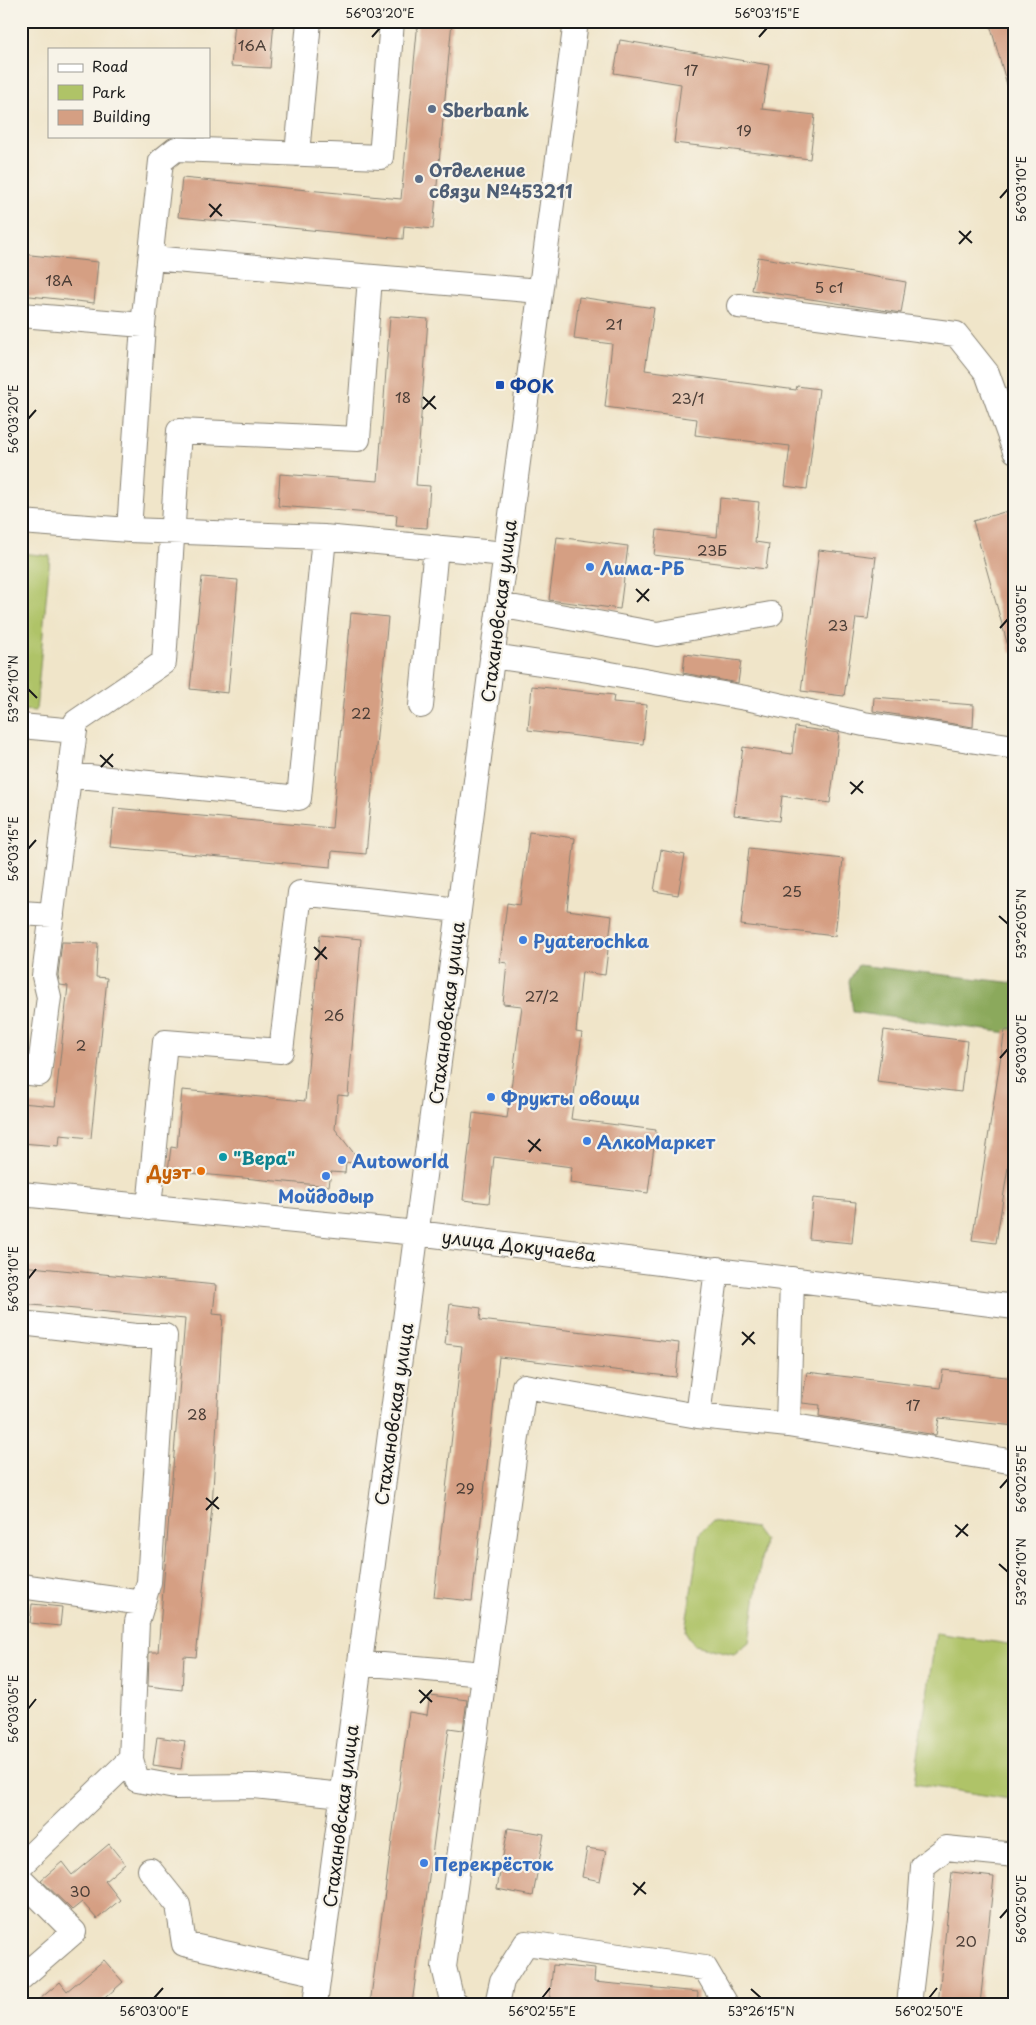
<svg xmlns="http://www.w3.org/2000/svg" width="1036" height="2025" font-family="'Playpen Sans',sans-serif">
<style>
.green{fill:#afc367;stroke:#667042}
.forest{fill:#8ba95c;stroke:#54623c}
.building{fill:#d59f83}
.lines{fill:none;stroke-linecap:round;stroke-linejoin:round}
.minor-casing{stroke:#868072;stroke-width:26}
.minor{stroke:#fff;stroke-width:24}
.ticks{fill:none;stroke:#1c1c1c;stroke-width:2}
.service-dot{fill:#5c6f8a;stroke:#f7f3e8;stroke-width:2}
.transit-dot{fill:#1a4fb4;stroke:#f7f3e8;stroke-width:2}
.shop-dot{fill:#3f7fe0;stroke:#f7f3e8;stroke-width:2}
.culture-dot{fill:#0f9aa8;stroke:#f7f3e8;stroke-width:2}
.food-dot{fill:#e8710a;stroke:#f7f3e8;stroke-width:2}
.labels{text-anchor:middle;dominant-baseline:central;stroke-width:4.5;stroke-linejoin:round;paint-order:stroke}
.number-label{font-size:15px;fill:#4a3d36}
.service-label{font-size:18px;font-weight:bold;fill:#4e5e75;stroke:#f7f3e8;text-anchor:start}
.transit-label{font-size:18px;font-weight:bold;fill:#164399;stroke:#f7f3e8;text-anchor:start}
.shop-label{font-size:18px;font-weight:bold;fill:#366cbe;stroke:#f7f3e8;text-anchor:start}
.street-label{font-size:18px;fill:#1c1c1c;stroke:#f7f3e8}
.culture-label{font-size:18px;font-weight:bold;fill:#0d838f;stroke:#f7f3e8;text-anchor:start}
.food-label{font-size:18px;font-weight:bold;fill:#c56008;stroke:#f7f3e8;text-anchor:end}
.neatline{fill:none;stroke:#1c1c1c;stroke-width:2}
.ticks-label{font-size:12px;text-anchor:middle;fill:#1c1c1c}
</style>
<rect width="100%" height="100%" fill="#f7f3e8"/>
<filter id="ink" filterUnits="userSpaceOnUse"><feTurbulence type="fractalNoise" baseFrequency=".02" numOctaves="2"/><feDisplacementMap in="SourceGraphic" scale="10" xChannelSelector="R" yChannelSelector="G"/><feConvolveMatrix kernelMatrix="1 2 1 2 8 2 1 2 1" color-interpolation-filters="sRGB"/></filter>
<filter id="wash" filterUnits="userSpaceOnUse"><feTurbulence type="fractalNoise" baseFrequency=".0096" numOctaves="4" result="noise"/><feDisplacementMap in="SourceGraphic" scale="20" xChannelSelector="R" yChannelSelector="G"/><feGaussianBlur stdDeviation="1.12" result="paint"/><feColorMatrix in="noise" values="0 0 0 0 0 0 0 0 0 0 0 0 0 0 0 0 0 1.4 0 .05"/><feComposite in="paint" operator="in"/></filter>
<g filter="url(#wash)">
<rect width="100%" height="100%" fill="#f0e5c9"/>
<path class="green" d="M21 553 50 556 36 711 21 710Z
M712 1521 755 1528 764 1540 749 1642 734 1654 694 1645 685 1631 700 1533Z
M936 1633 1015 1645V1758L1009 1799 914 1784Z"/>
<path class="forest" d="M858 965 1015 983V1034L853 1012 849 981Z"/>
<g id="blocks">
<path class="building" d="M235 21H274L270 68 231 66Z
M418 21H452L433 229 404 226 403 239 178 217 182 178 401 199Z
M989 21H1011L1015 34V94L1010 95Z
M620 40 769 65 762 109 815 115 810 159 674 143 681 84 614 73Z
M21 254 98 262 94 303 21 295Z
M758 257 906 282 901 313 752 290Z
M579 297 654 308 645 370 796 390 797 386 819 389 807 489 785 486 790 446 695 435 697 419 605 407 612 344 574 339Z
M390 316 428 319 416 485 430 486 427 528 396 526 397 515 278 506 280 474 378 481Z
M720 498 759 502 755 542 769 544 766 569 654 555 657 530 717 537Z
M1011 510 1015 522V653H1010L973 521Z
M557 537 628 546 620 609 549 600Z
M819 550 876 557 868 619 856 618 844 696 801 691Z
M202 577 238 580 228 693 190 689Z
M351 613 388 617 366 854 332 851 331 867 110 847 114 808 332 828Z
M685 654 741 661 738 683 683 673Z
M532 686 614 695 613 702 647 705 643 744 528 730Z
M874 697 974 705 973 727 873 711Z
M795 727 839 733 830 803 782 796 779 821 734 815 743 747 792 754Z
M529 832 575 838 567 910 612 916 605 975 582 972 576 1032 582 1033 571 1119 656 1130 648 1193 570 1183 572 1167 494 1157 489 1203 463 1200 473 1113 507 1118 522 1006 503 1004 507 963 500 962 507 903 520 905Z
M749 848 843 859 835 936 741 925Z
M661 850 685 855 678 895 654 891Z
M320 935 361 939 348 1096 338 1095 335 1129 363 1165 346 1162 345 1173 331 1172 329 1186 168 1171 171 1147 177 1148 182 1090 305 1101Z
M62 942 98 943 96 977 107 978 91 1138 60 1135 59 1146 21 1143V1103L55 1106 68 986 60 985 58 975Z
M884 1030 967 1041 961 1092 877 1082Z
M1005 1030H1015V1123L996 1243 972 1240Z
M813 1198 856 1202 852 1243 809 1239Z
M21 1266 216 1285 213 1314 223 1315 212 1507 196 1657 184 1656 182 1690 148 1686 149 1652H158L185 1319 21 1304Z
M450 1304 481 1308 480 1320 679 1343 676 1377 499 1357 472 1601 434 1597 462 1346 445 1344Z
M943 1370 1015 1378V1426L939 1418 936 1435 819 1416 820 1405 802 1403 807 1372 940 1388Z
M32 1604 62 1607 60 1626 30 1623Z
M430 1695 467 1700 463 1730 449 1728 412 2004H370L409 1712 427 1715Z
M157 1737 185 1741 181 1769 153 1765Z
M508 1828 544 1834 533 1896 497 1889Z
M109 1844 125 1864 105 1881 120 1900 97 1919 82 1902 72 1910 41 1880 62 1862 72 1875Z
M587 1848 606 1851 600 1881 582 1877Z
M952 1872 994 1877 980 2004H938Z
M104 1960 123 1982 98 2004H34L60 1982 67 1991Z
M553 1965 595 1969 594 1982 698 1992 697 2004H549Z"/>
</g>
</g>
<g filter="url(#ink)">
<use href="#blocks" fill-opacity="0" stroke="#868072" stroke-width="1"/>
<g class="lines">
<defs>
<path id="minor" d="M392 21 381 157 176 149 161 161 143 325 129 530 324 537 506 554
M297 154 309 21
M151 258 540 291
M739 306 956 334 987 373 1015 451
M21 315 143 325
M21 522 129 530
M499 605 657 634 771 614
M492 656 588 670 751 699 864 724 1015 747
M421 706 436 547
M21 726 75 731
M69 775 299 798 324 537
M21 913 52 915
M21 1072 39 1074 49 997 44 976 76 722 164 662 179 431 358 439 370 277
M21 1194 417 1233 1015 1307
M149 1208 165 1042 281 1051 300 893 459 910
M717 1269 698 1416 788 1425
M792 1279 788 1425 1015 1462
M21 1323 136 1336H165L149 1582 137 1622 131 1759 137 1780 175 1787 254 1786 343 1795
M21 1586 143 1603
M360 1663 484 1674
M21 1865 131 1759
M150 1870 178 1905 184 1944 319 1974
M21 1879 74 1932 21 1978
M315 2004 576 21
M457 2004 452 2001 444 1967 524 1386 698 1416
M497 2004 502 1981 526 1943 705 1968 726 2004
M909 2004 919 1920 923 1866 946 1848 1015 1855"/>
</defs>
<use href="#minor" class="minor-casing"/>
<use href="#minor" class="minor"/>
</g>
</g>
<path class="ticks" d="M372 37 380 28M759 37 767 28M1000 198 1008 189M209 204 222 216M210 217 221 204M959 231 972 243M959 244 971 231M423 397 436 409M423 409 435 396M28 419 36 410M636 589 649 601M637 602 649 589M1000 628 1008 619M28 689 37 698M100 755 113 767M101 767 113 754M850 782 863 793M851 794 863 781M28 849 36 840M999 916 1008 924M314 947 327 959M315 960 326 947M1000 1058 1008 1049M528 1140 541 1151M529 1152 540 1139M28 1279 36 1269M742 1332 755 1344M742 1345 754 1332M1000 1488 1008 1479M206 1498 219 1509M206 1510 218 1497M955 1525 968 1536M956 1537 968 1524M999 1564 1008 1572M419 1690 432 1702M420 1703 432 1690M28 1709 36 1699M633 1883 646 1894M634 1895 645 1882M1000 1918 1008 1909M751 1989 761 1998M154 1998 163 1988M542 1998 550 1988M929 1998 937 1988"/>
<g class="service-dot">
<circle cx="432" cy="109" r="5"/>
<circle cx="419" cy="179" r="5"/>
</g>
<rect class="transit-dot" x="495" y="380" width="10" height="10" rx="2.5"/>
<g class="shop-dot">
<circle cx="590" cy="567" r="5"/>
<circle cx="523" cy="940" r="5"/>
<circle cx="491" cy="1097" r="5"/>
<circle cx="587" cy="1141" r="5"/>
<circle cx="342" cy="1160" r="5"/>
<circle cx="326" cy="1176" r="5"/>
<circle cx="424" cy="1863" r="5"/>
</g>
<circle class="culture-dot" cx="223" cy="1157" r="5"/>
<circle class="food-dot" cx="201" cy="1171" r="5"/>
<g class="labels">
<g class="number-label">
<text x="252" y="44">16А</text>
<text x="691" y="69">17</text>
<text x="744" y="129">19</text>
<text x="59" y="279">18А</text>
<text x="829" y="286">5 с1</text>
<text x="614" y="323">21</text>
<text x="403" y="396">18</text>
<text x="688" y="397">23/1</text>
<text x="712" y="549">23Б</text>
<text x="838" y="624">23</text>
<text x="361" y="712">22</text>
<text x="792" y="890">25</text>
<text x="542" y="995">27/2</text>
<text x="334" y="1014">26</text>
<text x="81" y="1044">2</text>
<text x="913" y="1404">17</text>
<text x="197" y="1413">28</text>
<text x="465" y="1487">29</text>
<text x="80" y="1890">30</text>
<text x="966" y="1940">20</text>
</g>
<g class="service-label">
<text x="442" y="109">Sberbank</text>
<text x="429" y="169">Отделение<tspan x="429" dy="21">связи №453211</tspan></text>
</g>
<g class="transit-label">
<text x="510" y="385">ФОК</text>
</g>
<g class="shop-label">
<text x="600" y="567">Лима-РБ</text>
<text x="533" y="940">Pyaterochka</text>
<text x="501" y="1097">Фрукты овощи</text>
<text x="597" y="1141">АлкоМаркет</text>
<text x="352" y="1160">Autoworld</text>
<text x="326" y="1195" text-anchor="middle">Мойдодыр</text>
<text x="434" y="1863">Перекрёсток</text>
</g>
<g class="street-label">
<text transform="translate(498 611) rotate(-83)">Стахановская улица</text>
<text transform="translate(446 1013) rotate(-83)">Стахановская улица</text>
<text transform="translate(519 1245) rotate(7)">улица Докучаева</text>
<text transform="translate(393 1414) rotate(-82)">Стахановская улица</text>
<text transform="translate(340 1816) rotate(-83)">Стахановская улица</text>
</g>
<g class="culture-label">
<text x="233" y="1157">"Вера"</text>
</g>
<g class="food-label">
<text x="191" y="1171">Дуэт</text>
</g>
</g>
<rect width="1036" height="2025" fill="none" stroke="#f7f3e8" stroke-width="55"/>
<rect x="48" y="48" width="162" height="90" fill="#f7f3e8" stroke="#9f9d96"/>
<rect x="58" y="64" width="25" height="8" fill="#ffffff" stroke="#9f9d96"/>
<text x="92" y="72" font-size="15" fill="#1c1c1c">Road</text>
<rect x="58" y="85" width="25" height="15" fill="#afc367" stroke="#9f9d96"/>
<text x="92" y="98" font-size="15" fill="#1c1c1c">Park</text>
<rect x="58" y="110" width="25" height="15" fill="#d59f83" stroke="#9f9d96"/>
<text x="92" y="122" font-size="15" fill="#1c1c1c">Building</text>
<rect x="28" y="28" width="980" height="1970" class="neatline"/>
<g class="ticks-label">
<text x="380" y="18">56°03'20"E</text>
<text x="767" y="18">56°03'15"E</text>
<text transform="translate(1022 189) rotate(-90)" y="4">56°03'10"E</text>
<text transform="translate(14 419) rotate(-90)" y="4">56°03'20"E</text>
<text transform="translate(1022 619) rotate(-90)" y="4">56°03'05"E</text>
<text transform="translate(14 689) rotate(-90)" y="4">53°26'10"N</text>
<text transform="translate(14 849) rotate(-90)" y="4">56°03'15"E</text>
<text transform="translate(1022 924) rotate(-90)" y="4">53°26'05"N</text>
<text transform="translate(1022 1049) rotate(-90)" y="4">56°03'00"E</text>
<text transform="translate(14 1279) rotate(-90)" y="4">56°03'10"E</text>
<text transform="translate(1022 1479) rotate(-90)" y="4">56°02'55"E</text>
<text transform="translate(1022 1572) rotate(-90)" y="4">53°26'10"N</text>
<text transform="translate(14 1709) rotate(-90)" y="4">56°03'05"E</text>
<text transform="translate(1022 1909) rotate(-90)" y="4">56°02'50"E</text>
<text x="154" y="2016">56°03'00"E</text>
<text x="542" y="2016">56°02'55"E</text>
<text x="761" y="2016">53°26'15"N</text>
<text x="929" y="2016">56°02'50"E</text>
</g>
</svg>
